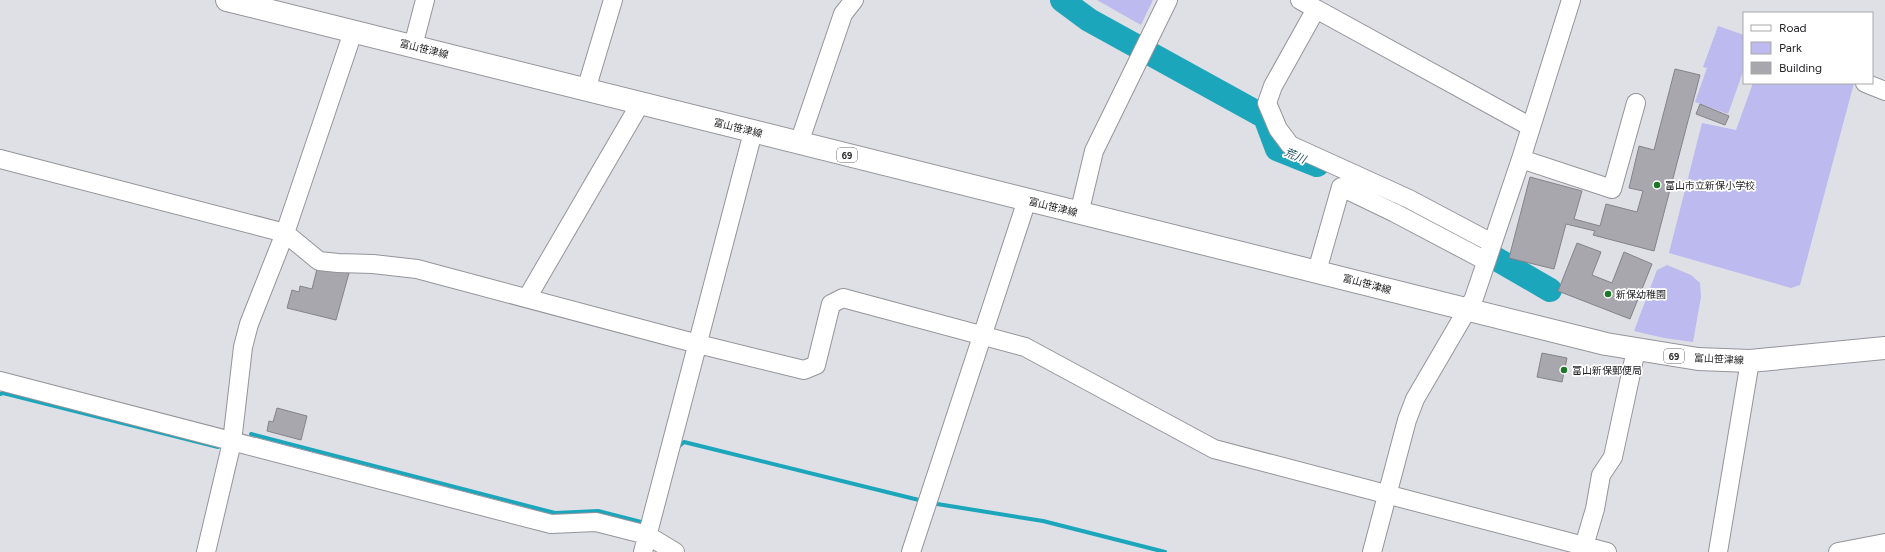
<svg xmlns="http://www.w3.org/2000/svg" width="1885" height="552" font-family="Figtree,'Noto Sans JP',sans-serif">
<style>
.green{fill:#bcbaee}
.lines{fill:none;stroke-linecap:round;stroke-linejoin:round}
.stream{stroke:#1ca6bc;stroke-width:4}
.river{stroke:#1ca6bc;stroke-width:24}
.building{fill:#a7a7ad;stroke:#838389}
.minor-casing{stroke:#94949b;stroke-width:20}
.major-casing{stroke:#94949b;stroke-width:24}
.minor{stroke:#fff;stroke-width:18}
.major{stroke:#fff;stroke-width:22}
.poi-dot{fill:#1c7827;stroke:#fff;stroke-width:1.5}
.labels{text-anchor:middle;dominant-baseline:central;stroke-width:3.5;stroke-linejoin:round;paint-order:stroke}
.shield{fill:#fff;stroke:#666668;stroke-width:1}
.shield-label{font-size:9px;font-weight:bold;fill:#252528}
.street-label{font-size:10px;fill:#252528;stroke:#fff}
.poi-label{font-size:10px;fill:#252528;stroke:#fff;text-anchor:start}
.water-label{font-size:11px;font-style:italic;fill:#20545d;stroke:#fff}
</style>
<rect width="100%" height="100%" fill="#dfdfe6"/>
<path class="green" d="M1097 0H1153L1141 25Z
M1718 26 1744 35V69L1728 114 1695 102 1707 68 1703 67Z
M1753 83H1854L1800 285 1791 288 1669 253 1702 123 1736 130Z
M1667 265 1691 275 1700 283 1701 297 1693 342 1664 338 1634 331 1657 270Z"/>
<g class="lines">
<path class="stream" d="M0 394 3 393 218 447
M251 434 555 513 598 511 645 523
M677 448 684 442 923 501
M931 503 1043 521 1165 552"/>
<path class="river" d="M1062 0 1089 20 1265 117 1277 149 1317 165
M1396 201 1550 290"/>
</g>
<path class="building" d="M1675 69 1700 75 1654 251 1593 235 1595 231 1566 224 1554 269 1509 258 1530 177 1582 191 1574 219 1600 226 1606 204 1637 212 1643 191 1629 188 1639 146 1654 150Z
M1700 104 1729 116 1725 125 1696 114Z
M1577 243 1601 252 1592 275 1612 283 1624 252 1652 264 1630 319 1558 291Z
M318 265 349 273 336 320 287 308 292 290 299 292 300 286 312 289Z
M1542 353 1567 358 1562 382 1537 377Z
M277 408 307 416 301 440 267 431 269 421 273 422Z"/>
<g class="lines">
<defs>
<path id="minor" d="M1300 0 1316 9
M413 46 425 0
M1865 83 1885 91
M586 90 613 0
M799 143 843 14 854 0
M0 159 285 233 319 261 338 263 373 264 417 269 698 344 804 370 816 365 831 304 843 298 1025 347 1214 449 1607 552
M1521 159 1612 189 1636 103
M1079 214 1094 151 1168 0
M1492 243 1409 199 1290 145 1278 129 1267 103 1273 86 1316 9 1531 127
M1317 271 1341 187 1395 213 1486 261
M527 298 640 104
M0 381 551 524 596 522 647 535 675 552
M1584 546 1595 509 1601 475 1613 457 1636 350
M206 552 232 442 243 347 249 324 285 233 353 32
M643 552 753 132
M911 552 1027 200
M1372 552 1407 420 1415 399 1474 298 1521 159 1571 0
M1718 552 1750 361
M1838 552 1885 543"/>
<path id="major" d="M227 0 1606 344 1698 359 1750 361 1885 348"/>
</defs>
<use href="#minor" class="minor-casing"/>
<use href="#major" class="major-casing"/>
<use href="#minor" class="minor"/>
<use href="#major" class="major"/>
</g>
<g class="poi-dot">
<circle cx="1657" cy="185" r="4"/>
<circle cx="1608" cy="294" r="4"/>
<circle cx="1564" cy="370" r="4"/>
</g>
<g class="labels">
<g class="shield">
<rect x="837" y="148" width="20" height="14" rx="3"/>
<rect x="1664" y="349" width="20" height="14" rx="3"/>
</g>
<g class="shield-label">
<text x="847" y="155">69</text>
<text x="1674" y="356">69</text>
</g>
<g class="street-label">
<text transform="translate(424 49) rotate(14)">富山笹津線</text>
<text transform="translate(738 128) rotate(14)">富山笹津線</text>
<text transform="translate(1053 207) rotate(14)">富山笹津線</text>
<text transform="translate(1367 284) rotate(15)">富山笹津線</text>
<text transform="translate(1719 359) rotate(3)">富山笹津線</text>
</g>
<g class="poi-label">
<text x="1665" y="185">富山市立新保小学校</text>
<text x="1616" y="294">新保幼稚園</text>
<text x="1572" y="370">富山新保郵便局</text>
</g>
<g class="water-label">
<text transform="translate(1295 156) rotate(22)">荒川</text>
</g>
</g>
<rect x="1743" y="12" width="130" height="72" fill="#ffffff" stroke="#a8a8a9"/>
<rect x="1751" y="25" width="20" height="6" fill="#ffffff" stroke="#a8a8a9"/>
<text x="1779" y="32" font-size="12" fill="#252528">Road</text>
<rect x="1751" y="42" width="20" height="12" fill="#bcbaee" stroke="#a8a8a9"/>
<text x="1779" y="52" font-size="12" fill="#252528">Park</text>
<rect x="1751" y="62" width="20" height="12" fill="#a7a7ad" stroke="#a8a8a9"/>
<text x="1779" y="72" font-size="12" fill="#252528">Building</text>
</svg>
